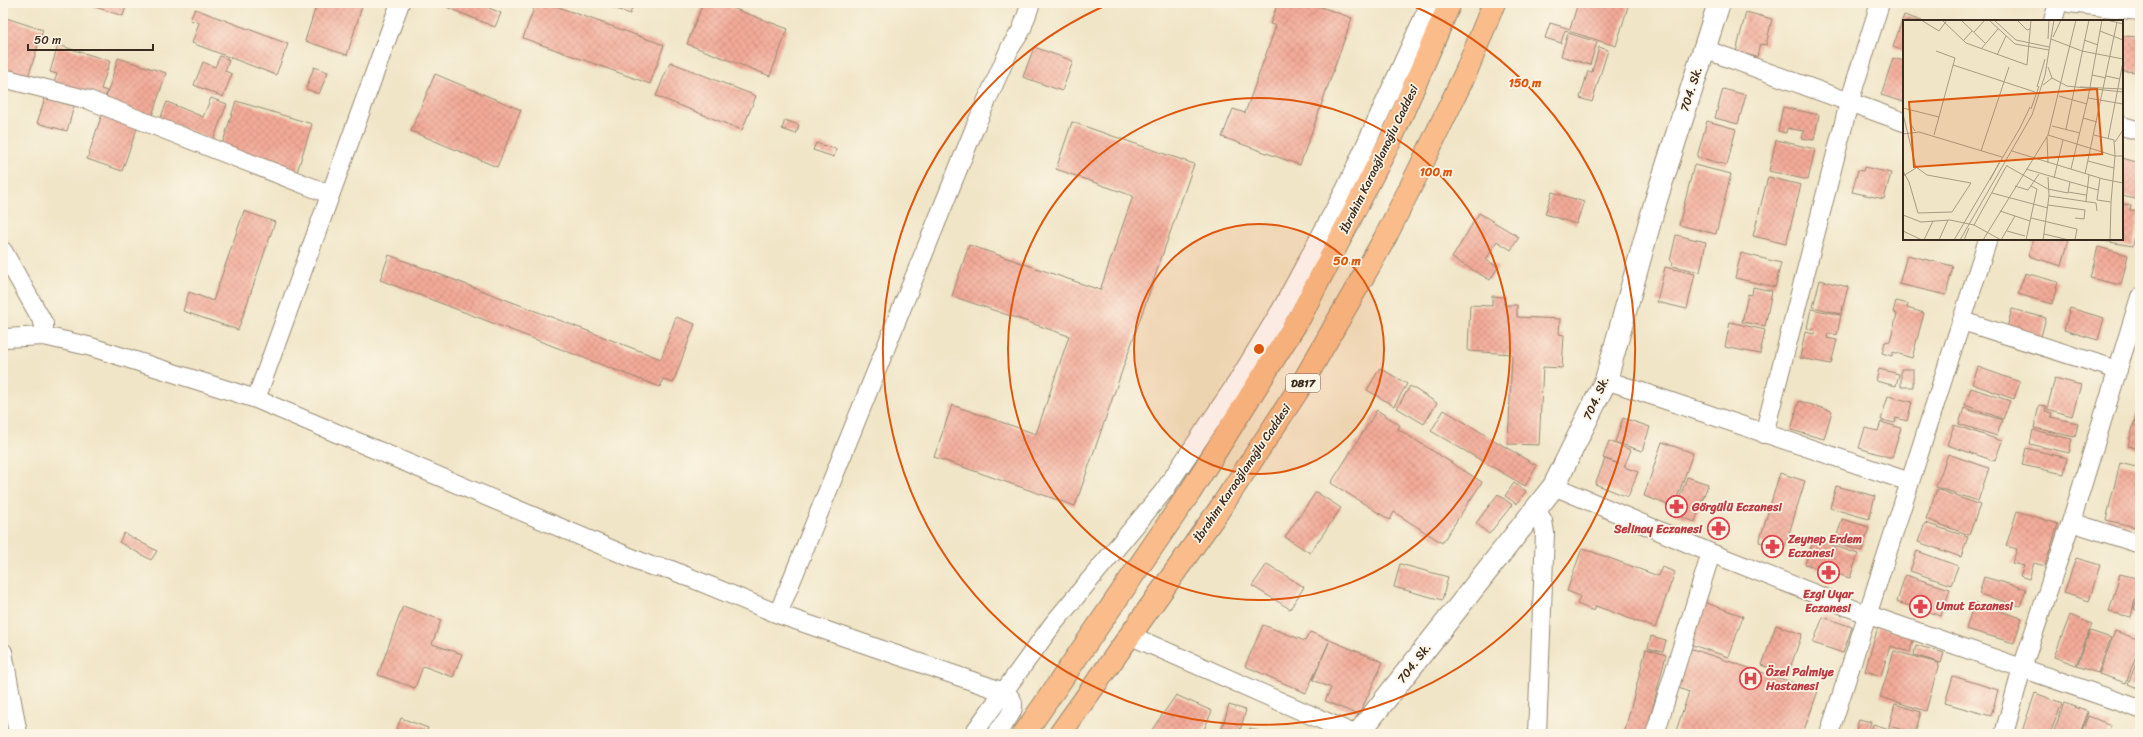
<svg xmlns="http://www.w3.org/2000/svg" width="2143" height="737" font-family="Sriracha,sans-serif">
<style>
.building{fill:url(#building-cross-hatch)}
.lines{fill:none;stroke-linecap:round;stroke-linejoin:round}
.minor-casing{stroke:#968872;stroke-width:20}
.tertiary-casing{stroke:#968872;stroke-width:24}
.trunk-casing{stroke:#968872;stroke-width:24}
.minor{stroke:#fff;stroke-width:18}
.tertiary{stroke:#fff;stroke-width:22}
.trunk{stroke:#fabc8b;stroke-width:22}
.ring{fill:none;stroke:#df570d;stroke-width:2}
.labels{text-anchor:middle;dominant-baseline:central;stroke-width:3.5;stroke-linejoin:round;paint-order:stroke}
.shield{fill:#fcf5e5;stroke:#75675a;stroke-width:1}
.shield-label{font-size:11px;font-weight:bold;fill:#3b2a1e}
.street-label{font-size:12px;fill:#3b2a1e;stroke:#fcf5e5}
.health-label{font-size:12px;font-weight:bold;fill:#be3a42;stroke:#fcf5e5;text-anchor:start}
.inset-road{fill:none;stroke:#a89a83;stroke-width:1}
.view{fill:#df570d;fill-opacity:0.15;stroke:#df570d;stroke-width:2}
.inset-edge{fill:none;stroke:#3b2a1e;stroke-width:2}
.centre{fill:#df570d;stroke:#fcf5e5;stroke-width:2}
.ring-label{font-size:12px;text-anchor:middle;font-weight:bold;fill:#df570d;stroke:#fcf5e5;stroke-width:3.5;stroke-linejoin:round;paint-order:stroke}
</style>
<defs>
<pattern id="building-cross-hatch" width="8" height="8" patternUnits="userSpaceOnUse"><rect width="8" height="8" fill="#f3aa98"/><path d="M0 0l8 8M0 8l8-8" fill="none" stroke="#d19283"/></pattern>
</defs>
<rect width="100%" height="100%" fill="#fcf5e5"/>
<filter id="ink" filterUnits="userSpaceOnUse"><feTurbulence type="fractalNoise" baseFrequency=".025" numOctaves="2"/><feDisplacementMap in="SourceGraphic" scale="8" xChannelSelector="R" yChannelSelector="G"/><feConvolveMatrix kernelMatrix="1 2 1 2 8 2 1 2 1" color-interpolation-filters="sRGB"/></filter>
<filter id="wash" filterUnits="userSpaceOnUse"><feTurbulence type="fractalNoise" baseFrequency=".012" numOctaves="4" result="noise"/><feDisplacementMap in="SourceGraphic" scale="16" xChannelSelector="R" yChannelSelector="G"/><feGaussianBlur stdDeviation="0.9" result="paint"/><feColorMatrix in="noise" values="0 0 0 0 0 0 0 0 0 0 0 0 0 0 0 0 0 1.4 0 .05"/><feComposite in="paint" operator="in"/></filter>
<g filter="url(#wash)">
<rect width="100%" height="100%" fill="#f0e5c7"/>
<g id="blocks">
<path class="building" d="M83 3H127L123 16Z
M317 3H363L347 55 305 41Z
M445 3H491L489 8 501 13 495 27 444 6Z
M536 3H547L664 45 650 84 523 38Z
M600 3H634L630 14Z
M703 3H719L788 29 770 76 687 44Z
M1278 3H1310L1352 18 1300 165 1222 137 1233 109 1245 113 1276 26 1270 24Z
M1578 3H1629L1616 46 1565 30 1561 43 1545 38 1550 23 1570 29Z
M195 9 288 44 276 75 192 43 199 23 190 20Z
M1746 12 1772 19 1766 45 1760 44 1757 57 1736 52Z
M1904 15 1922 21H1904V51L1893 47Z
M3 17 43 30 28 77 3 69Z
M1568 33 1597 42 1590 65 1561 56Z
M2122 36 2140 37 2139 72 2122 71Z
M58 45 110 61 101 89 107 91 105 99 54 83 57 74 50 72Z
M1034 47 1073 61 1062 91 1023 77Z
M1599 47 1608 50 1592 102 1580 98 1588 71 1592 72Z
M220 56 229 60 225 71 232 74 223 97 194 85 203 62 215 67Z
M118 58 166 73 152 116 105 101Z
M1893 58 1904 61V102L1881 95Z
M670 62 756 96 742 130 656 96Z
M314 67 328 72 319 94 306 89Z
M435 74 521 110 497 167 411 131Z
M1723 89 1746 95 1738 124 1715 118Z
M45 98 74 106 67 131 37 123Z
M211 98 227 104 213 140 160 119 167 102 203 117Z
M236 101 312 124 297 172 221 148Z
M1783 107 1819 115 1814 140 1802 138 1804 131 1787 128 1786 133 1778 131Z
M103 111 139 123 122 171 87 159Z
M785 120 799 125 796 134 782 129Z
M1707 121 1736 129 1727 165 1697 157Z
M1072 122 1194 164 1075 506 934 457 952 405 1036 434 1069 336 952 296 969 245 1100 290 1133 196 1056 169Z
M1776 140 1815 149 1808 180 1769 171Z
M816 143 836 149 834 157 813 150Z
M2122 158 2140 163V200L2122 196Z
M1694 165 1731 174 1716 234 1679 225Z
M1864 167 1891 173 1884 199 1852 192 1858 170 1863 171Z
M1768 177 1801 185 1786 244 1753 236Z
M1552 192 1584 202 1576 224 1545 214Z
M2122 204 2131 205 2130 210 2139 211 2133 246 2097 240 2122 239Z
M244 211 275 222 238 330 183 311 189 292 213 301Z
M1479 213 1519 237 1511 250 1497 241 1486 260 1498 267 1490 280 1452 258Z
M1676 235 1706 242 1700 272 1672 266 1673 262 1670 261Z
M2033 239H2069L2062 266 2028 256Z
M2098 247 2128 255 2121 285 2090 278Z
M1741 253 1781 263 1775 287 1735 278Z
M389 255 661 359 676 317 695 324 673 383 663 379 660 387 380 280Z
M1907 255 1953 266 1946 295 1899 284Z
M1665 267 1695 274 1687 309 1657 302Z
M2025 273 2058 282 2052 304 2018 294Z
M1820 280 1848 287 1841 314 1813 307Z
M1753 287 1772 291 1765 326 1742 322 1748 294 1752 295Z
M1492 296 1505 297 1504 305H1517V317L1560 319 1559 334 1564 335 1562 368 1543 367 1539 445 1508 444 1512 354 1468 351 1470 305 1492 306Z
M1896 301 1908 304 1907 308 1924 313 1912 358 1893 352 1892 356 1882 353 1885 342 1890 341 1897 314 1893 312Z
M2070 308 2104 318 2098 340 2064 330Z
M1811 309 1841 315 1837 335 1828 333 1827 338 1837 340 1831 364 1800 358 1805 332 1814 334 1815 330 1807 328Z
M2012 309 2046 318 2040 340 2006 331Z
M1730 322 1765 330 1760 354 1725 347Z
M1978 367 2020 382 2014 399 1972 384Z
M1380 368 1407 384 1394 406 1367 390Z
M1879 369 1899 374 1896 386 1876 381Z
M1901 369H1913V387H1901Z
M2055 378 2081 385 2072 416 2047 409Z
M1410 386 1437 403 1424 424 1397 408Z
M1971 388 2010 401 2003 419 1965 405Z
M1888 396 1912 402 1907 421 1896 418 1895 423 1881 420Z
M1799 401 1832 411 1824 439 1791 430Z
M2039 405 2046 406 2045 411 2052 413 2051 417 2078 423 2075 437 2034 428Z
M1964 408 2002 420 1997 436 1959 424Z
M1377 410 1400 425 1398 429 1482 482 1442 543 1394 512 1390 520 1331 483Z
M1444 410 1537 466 1525 486 1431 431Z
M2137 412 2140 413V449L2128 446Z
M1623 418 1650 427 1642 451 1615 442Z
M1881 422 1901 428 1892 458 1859 448 1865 428 1878 431Z
M1954 425 2002 441 1995 461 1947 445Z
M2033 430 2072 439 2069 453 2030 444Z
M1609 441 1631 450 1624 467 1638 472 1628 497 1595 484 1605 459 1619 464 1603 458Z
M1662 442 1693 453 1674 507 1644 496Z
M2026 448 2067 458 2064 474 2022 465Z
M1948 454 1989 468 1978 501 1936 487Z
M2120 463 2140 468V528L2106 520Z
M1780 473 1805 481 1784 550 1759 542Z
M1687 477 1708 484 1695 522 1674 514Z
M1514 483 1526 491 1517 504 1505 496Z
M1836 486 1875 496 1869 519 1830 508Z
M1937 489 1980 505 1969 535 1926 519Z
M1316 492 1341 508 1310 553 1285 537Z
M1498 494 1512 505 1489 534 1476 523Z
M2017 511 2058 524 2045 566 2034 563 2029 579 2020 576 2024 566 2012 563 2017 549 2006 546Z
M1842 519 1869 527 1862 551 1835 543Z
M1925 523 1968 537 1961 557 1918 542Z
M124 533 157 551 151 560 119 542Z
M1814 539 1858 554 1850 578 1805 564Z
M1582 548 1658 576 1662 567 1675 572 1655 628 1596 606 1594 611 1577 604 1580 596 1567 591Z
M1917 551 1958 566 1951 585 1910 571Z
M2076 558 2100 565 2089 601 2064 593Z
M1267 564 1304 587 1290 609 1252 586Z
M1400 564 1448 577 1442 600 1394 587Z
M2120 574 2140 579 2131 617 2109 612Z
M1905 575 1950 589 1941 616 1897 602Z
M1984 577 2026 589 2020 606 1979 594Z
M2140 592V611L2134 609Z
M1704 602 1743 616 1729 657 1689 644Z
M1974 603 2022 618 2014 643 1966 629Z
M403 606 441 620 432 644 462 654 453 677 423 666 415 688 378 675Z
M2070 615 2092 624 2076 665 2054 657Z
M1823 617 1852 627 1843 653 1813 643Z
M1263 625 1305 641 1310 632 1383 662 1359 715 1325 701 1331 688 1313 680 1329 642 1306 693 1245 666Z
M1776 625 1802 634 1788 674 1762 665Z
M1878 627 1914 637 1910 652 1890 646 1881 676 1865 671Z
M2090 631 2111 638 2098 673 2077 666Z
M2115 631 2140 640V645L2126 683 2099 674Z
M1651 636 1666 640 1663 652 1648 648Z
M1916 645 1944 653 1941 663 1914 655Z
M1689 648 1818 691 1803 733 1796 731 1795 734H1686L1676 731 1689 692 1676 687Z
M1646 649 1666 655 1646 734H1624Z
M1894 651 1939 663 1926 711 1880 697Z
M2140 653V689L2128 684Z
M1953 676 1998 690 1991 716 1945 703Z
M2035 693 2062 703 2050 734H2021Z
M1176 695 1212 711 1202 734H1149Z
M2064 703 2088 712 2080 734H2053Z
M1895 704 1921 712 1915 733 1889 726Z
M1229 705 1246 710 1239 734H1220Z
M2088 716 2111 725 2107 734H2081Z
M401 718 428 728 426 734H403L396 732Z
M1859 719 1871 722 1867 734H1855Z
M1873 724 1906 734H1870Z
M1250 728 1265 734H1248Z"/>
</g>
</g>
<g filter="url(#ink)">
<use href="#blocks" fill-opacity="0" stroke="#968872" stroke-width="1"/>
<g class="lines">
<defs>
<path id="minor" d="M2069 3 2140 11
M2053 21 2058 3
M1704 49 1904 122
M3 78 89 100 329 194
M2122 126 2140 131
M3 251 44 324V336
M1962 321 2118 370
M3 338 44 336 88 346 256 399 651 566 669 569 778 614 1004 692C1024 705 1006 720 996 734
M1606 380 1910 482
M256 399 400 3
M1764 434 1849 103 1880 3
M1554 486 1711 553 1866 614 2140 709
M1536 509 1543 521 1545 533 1537 734
M2071 522 2140 544
M778 614 975 127 1010 48 1021 31 1031 3
M1129 635 1354 734
M3 652 18 734
M973 734 1053 624 1163 492 1237 382 1282 308 1346 188 1430 3
M1655 734 1711 553
M1829 734 1988 239
M2004 734 2022 668 2071 522 2140 297"/>
<path id="tertiary" d="M1358 734 1554 486 1606 380 1656 200 1719 3"/>
<path id="trunk" d="M1024 734 1190 492 1300 317 1392 137 1450 3
M1060 734 1219 510 1302 384 1385 238 1420 168 1466 72 1494 3"/>
</defs>
<use href="#minor" class="minor-casing"/>
<use href="#tertiary" class="tertiary-casing"/>
<use href="#trunk" class="trunk-casing"/>
<use href="#minor" class="minor"/>
<use href="#tertiary" class="tertiary"/>
<use href="#trunk" class="trunk"/>
</g>
</g>
<circle cx="1259" cy="349" r="125" fill="#df570d" fill-opacity=".12"/>
<g class="ring">
<circle cx="1259" cy="349" r="125"/>
<circle cx="1259" cy="349" r="251"/>
<path d="M1409 4A376 376 0 1 1 1109 4"/>
</g>
<defs>
<symbol id="pharmacy-ring" viewBox="-11 -11 22 22"><circle r="9.5" fill="#fcf5e5" stroke="#e0444e" stroke-width="1.5"/><path d="M-2-6h4v4h4v4h-4v4h-4v-4h-4v-4h4Z" fill="#e0444e"/></symbol>
<symbol id="hospital-ring" viewBox="-11 -11 22 22"><circle r="9.5" fill="#fcf5e5" stroke="#e0444e" stroke-width="1.5"/><path d="M-5-5h3v3.5h4V-5h3V5h-3V1.5h-4V5h-3Z" fill="#e0444e"/></symbol>
</defs>
<g fill-rule="evenodd">
<use href="#pharmacy-ring" x="1664" y="494" width="25" height="25"/>
<use href="#pharmacy-ring" x="1706" y="516" width="25" height="25"/>
<use href="#pharmacy-ring" x="1760" y="534" width="25" height="25"/>
<use href="#pharmacy-ring" x="1816" y="560" width="25" height="25"/>
<use href="#pharmacy-ring" x="1908" y="594" width="25" height="25"/>
<use href="#hospital-ring" x="1738" y="666" width="25" height="25"/>
</g>
<g class="labels">
<rect class="shield" x="1286" y="374" width="34" height="18" rx="3"/>
<g class="shield-label">
<text x="1303" y="383">D817</text>
</g>
<g class="street-label">
<text transform="translate(1691 89) rotate(-72)">704. Sk.</text>
<text transform="translate(1379 159) rotate(-64)">İbrahim Karaoğlanoğlu Caddesi</text>
<text transform="translate(1596 398) rotate(-66)">704. Sk.</text>
<text transform="translate(1242 473) rotate(-56)">İbrahim Karaoğlanoğlu Caddesi</text>
<text transform="translate(1414 663) rotate(-52)">704. Sk.</text>
</g>
<g class="health-label">
<text x="1692" y="507">Görgülü Eczanesi</text>
<text x="1702" y="529" text-anchor="end">Selinay Eczanesi</text>
<text x="1788" y="539">Zeynep Erdem<tspan x="1788" dy="14">Eczanesi</tspan></text>
<text x="1828" y="594" text-anchor="middle">Ezgi Uyar<tspan x="1828" dy="14">Eczanesi</tspan></text>
<text x="1936" y="606">Umut Eczanesi</text>
<text x="1766" y="672">Özel Palmiye<tspan x="1766" dy="14">Hastanesi</tspan></text>
</g>
</g>
<g transform="translate(1903 20)">
<rect width="220" height="220" fill="#f0e5c7"/>
<path class="inset-road" d="M18 0 36 11 44 0M39 0 63 23 124 45 128 0M58 0 82 23M86 0 112 24 146 30M91 0 113 20 146 27M114 0 124 10 127 9M204 0 220 4M197 11 220 20M71 12 82 0M150 17 158 0M145 19 146 0M148 19 179 31 220 39M181 20 195 25M60 21 69 11M78 29 95 9M94 35 103 16M50 45 132 72M189 55 203 58M203 56 217 59M149 58 164 66 220 72M140 65 149 58 145 47M134 67 142 39M177 67 220 69M156 76 184 84M185 78 220 84M0 88 36 97M7 89V103L12 111M128 89 136 66M0 94 13 147 24 155 68 163 49 192 15 193 6 162 0 151M180 98 194 102M149 106 177 113M163 109 186 0M0 114 16 112 99 137M31 115 52 38 33 31M145 115 212 136 208 182 194 180 197 158M191 115 211 120 212 136H220M144 117 145 143M205 119 220 42M212 122 220 110M78 131 106 47M109 131 200 159 220 163M185 141 211 148M104 146 145 169 165 173 167 162M123 149 195 170M168 149 185 78 199 0M182 154 214 2M0 156 13 148M151 158 160 120M87 160 96 143M112 166 125 170 136 154M165 172 183 175M89 173 145 188M146 176 193 183 194 191M183 181 186 155M145 185 182 190 181 199 172 198M97 191 127 201M0 195 18 202 47 200 71 205 98 220M128 198 174 209 172 220M71 205 104 145M0 211 19 220M104 211 122 216M141 214 166 220M21 220 30 201M36 220 45 200M51 220 117 108 127 87M57 220 129 95 142 55 151 0M61 220 66 208M80 220 145 115 173 0M98 220 112 196M123 220 134 169 128 166M140 220 146 176 145 157M207 220 208 182"/>
<path class="view" d="M194 69 199 134 11 147 6 82Z"/>
<rect width="220" height="220" class="inset-edge"/>
</g>
<circle cx="1259" cy="349" r="6" class="centre"/>
<g class="ring-label">
<text x="1525" y="87">150 m</text>
<text x="1436" y="176">100 m</text>
<text x="1347" y="265">50 m</text>
</g>
<rect width="2143" height="737" fill="none" stroke="#fcf5e5" stroke-width="16"/>
<path d="M28 44v6h125v-6" fill="none" stroke="#3b2a1e" stroke-width="2"/>
<text x="34" y="44" font-size="12" fill="#3b2a1e" stroke="#fcf5e5" stroke-width="3" paint-order="stroke">50 m</text>
</svg>
